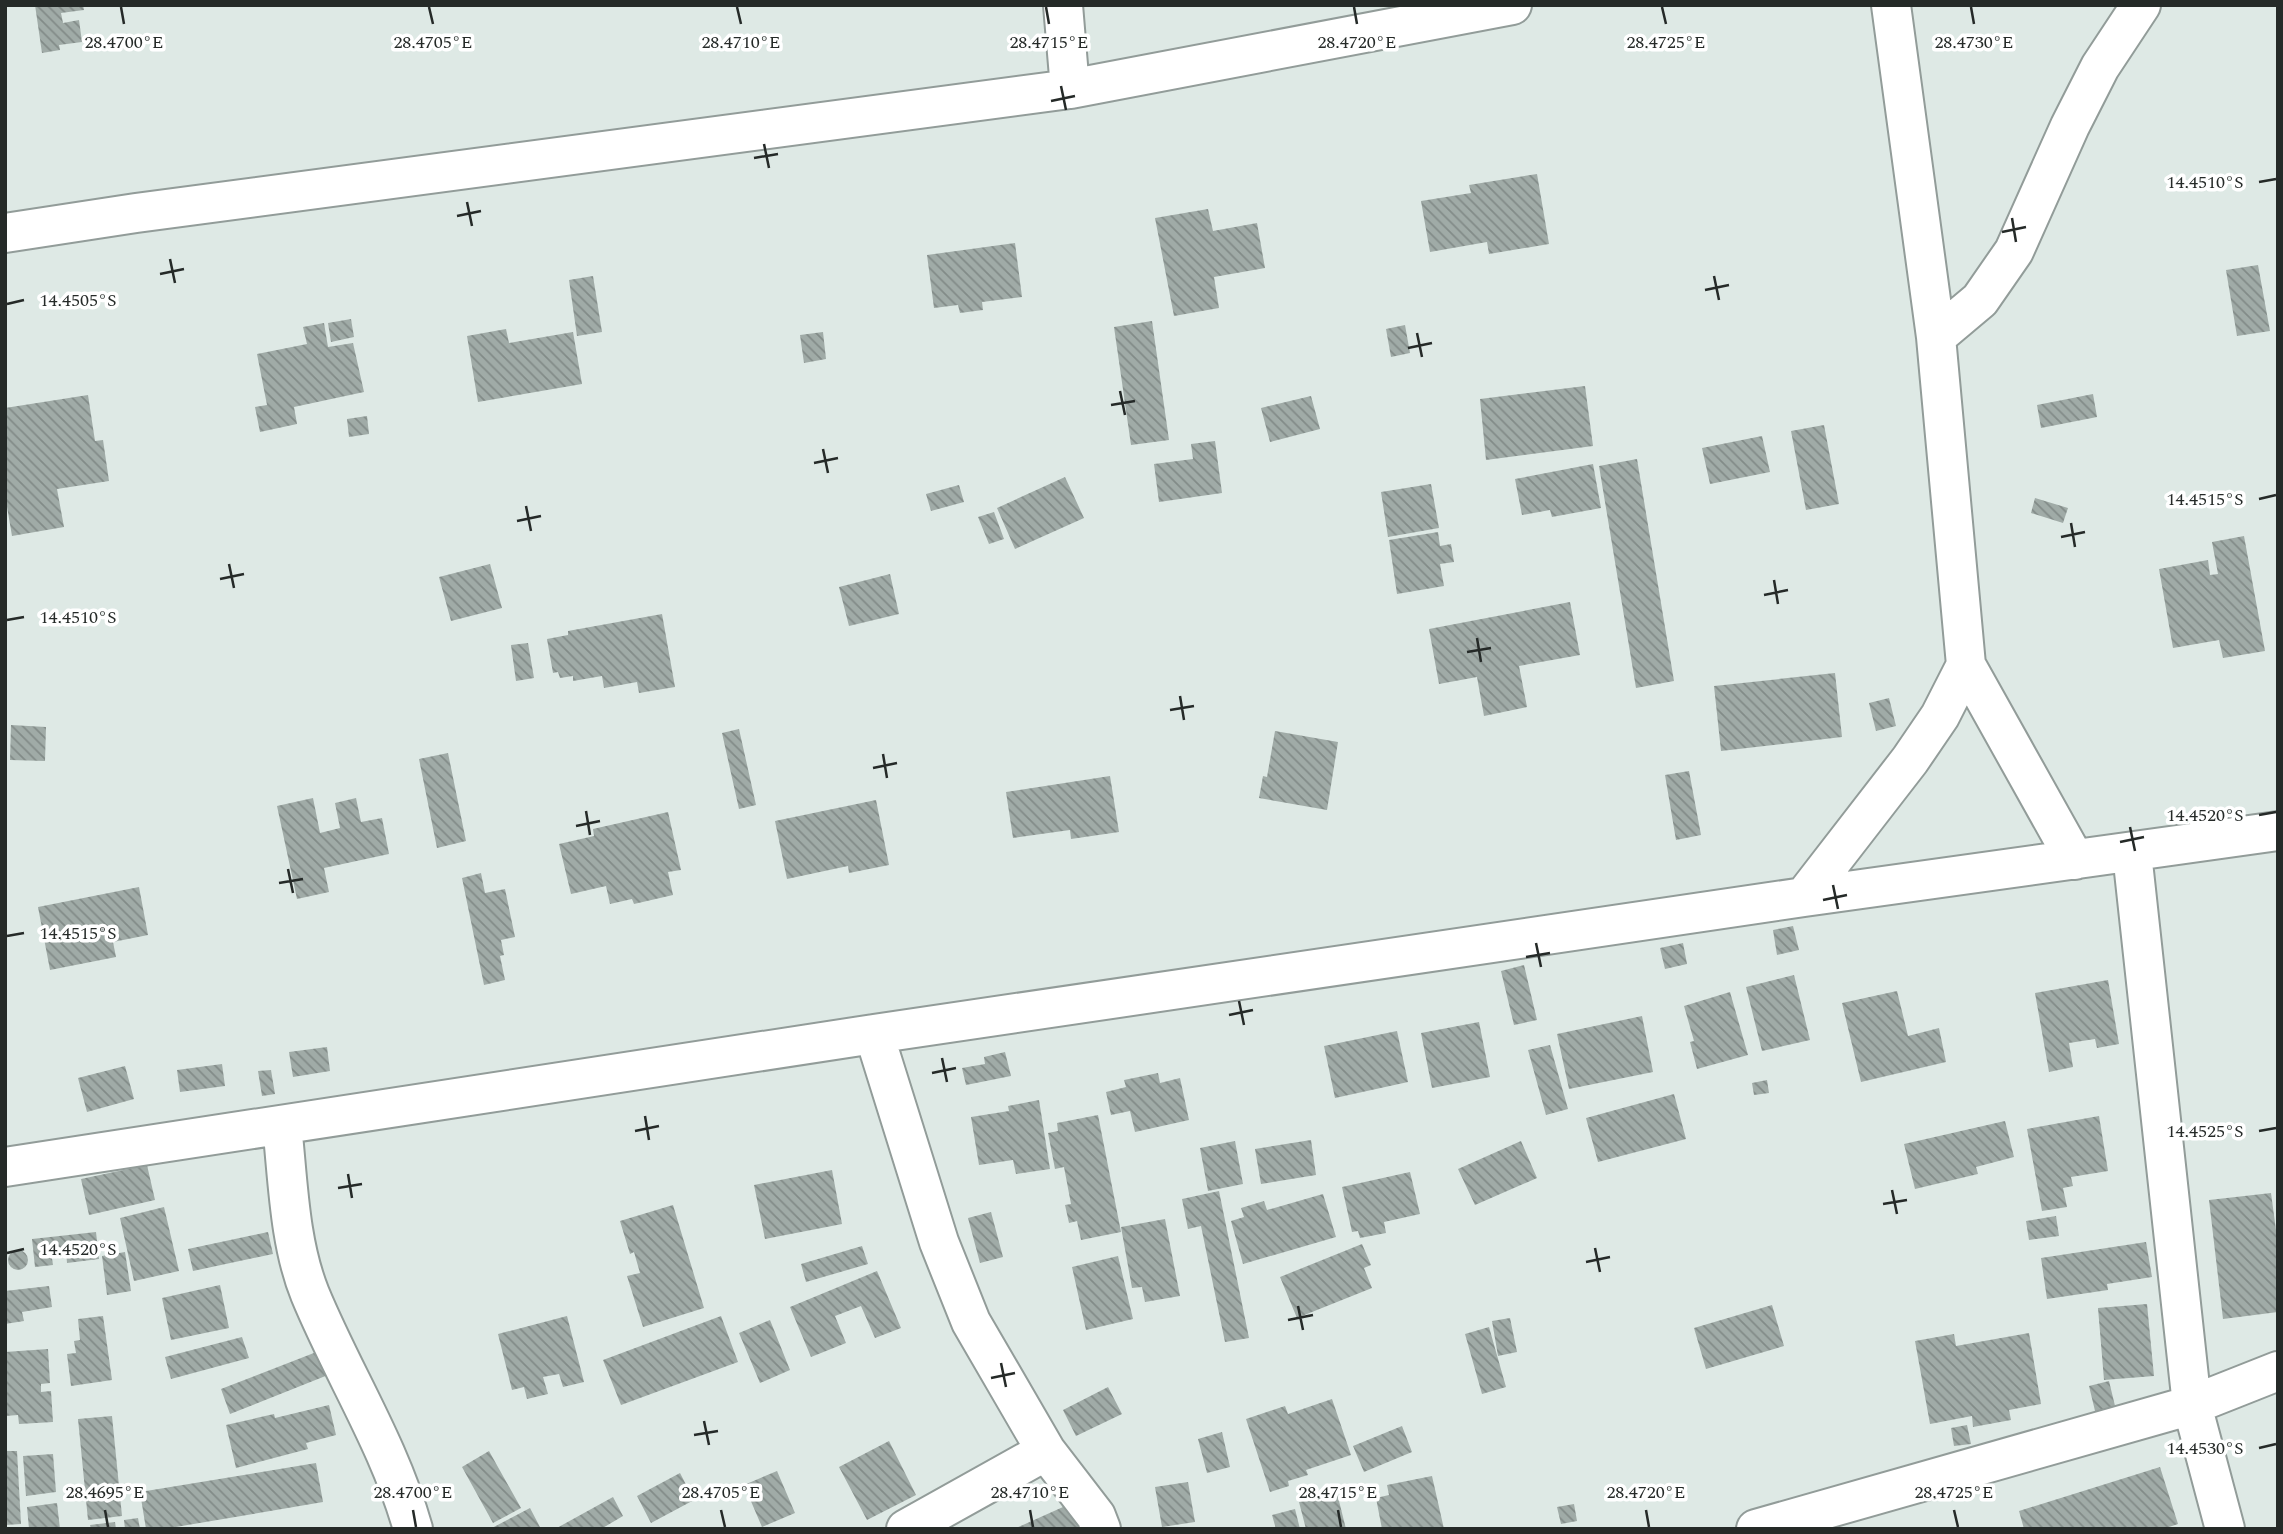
<svg xmlns="http://www.w3.org/2000/svg" width="2283" height="1534" font-family="Spectral,serif">
<style>
.building{fill:url(#building-back-hatch)}
.lines{fill:none;stroke-linecap:round;stroke-linejoin:round}
.minor-casing{stroke:#929c99;stroke-width:42}
.minor{stroke:#fff;stroke-width:38}
.ticks{fill:none;stroke:#252a28;stroke-width:2.5}
.ticks-label{font-size:18px;text-anchor:middle;fill:#252a28;stroke:#fff;stroke-width:7;stroke-linejoin:round;paint-order:stroke}
</style>
<defs>
<pattern id="building-back-hatch" width="6" height="6" patternUnits="userSpaceOnUse" patternTransform="scale(1.75)"><rect width="6" height="6" fill="#a0aba7"/><path d="M-1 5l2 2M0 0l6 6M5-1l2 2" fill="none" stroke="#828b88"/></pattern>
</defs>
<rect width="100%" height="100%" fill="#dee9e5"/>
<path class="building" d="M35 5H83L84 10 61 13 63 23 79 20 82 42 59 45 60 50 42 53Z
M1537 174 1549 244 1489 254 1487 242 1430 252 1421 201 1471 193 1469 185Z
M1208 209 1213 231 1257 223 1265 268 1214 277 1219 308 1174 316 1155 218Z
M1015 243 1022 297 982 302 983 310 960 313 958 305 934 308 927 255Z
M2258 265 2270 331 2237 336 2226 270Z
M593 276 602 332 577 336 569 280Z
M351 319 354 337 331 342 328 323Z
M1152 321 1169 440 1131 445 1114 327Z
M324 323 328 347 353 343 364 392 294 407 297 424 260 432 255 407 267 405 257 354 307 344 303 327Z
M1405 325 1410 353 1391 357 1386 329Z
M506 329 509 343 573 332 582 384 478 402 467 336Z
M823 332 826 359 804 363 800 335Z
M1585 386 1593 446 1486 460 1480 399Z
M2093 394 2097 417 2041 428 2037 405Z
M88 395 95 441 103 440 109 481 57 489 64 527 12 536 5 495V408Z
M1311 396 1320 429 1270 442 1261 408Z
M367 416 369 434 349 437 347 419Z
M1824 425 1839 504 1806 510 1791 431Z
M1762 436 1770 472 1710 484 1702 448Z
M1215 441 1222 493 1159 502 1154 464 1193 459 1191 444Z
M1637 459 1674 681 1636 688 1599 466Z
M1593 464 1601 508 1552 517 1550 510 1522 515 1515 479Z
M1065 477 1084 518 1015 549 997 508Z
M1431 484 1439 528 1388 537 1381 492Z
M959 485 964 502 931 511 926 494Z
M2035 498 2068 508 2063 523 2031 513Z
M994 512 1004 539 989 544 978 517Z
M1438 532 1440 546 1451 544 1454 562 1440 564 1444 586 1397 594 1389 540Z
M2244 536 2265 651 2223 658 2219 640 2173 648 2159 569 2208 560 2210 575 2218 574 2212 542Z
M490 564 502 608 451 621 439 577Z
M890 574 899 614 849 626 839 587Z
M1570 602 1580 655 1519 666 1527 707 1484 716 1477 677 1439 684 1429 629Z
M662 614 675 687 639 693 637 682 604 688 602 676 573 681V676L560 678 558 672 553 673 547 639 568 635V631Z
M528 643 534 678 516 681 511 645Z
M1835 673 1842 737 1721 751 1714 686Z
M1889 698 1896 726 1876 731 1869 703Z
M11 725 46 727 45 761 10 760Z
M739 729 756 805 739 809 722 733Z
M1275 731 1338 742 1327 810 1259 798 1263 776 1267 777Z
M448 753 466 841 437 848 419 759Z
M1689 771 1701 835 1676 840 1665 775Z
M1110 776 1119 832 1071 839 1070 830 1013 838 1006 792Z
M313 798 320 833 340 828 335 803 356 798 361 822 382 818 389 854 324 868 329 892 297 899 277 806Z
M876 800 889 865 849 873 848 866 787 879 775 821Z
M668 812 681 870 668 872 673 895 634 904 632 899 610 904 606 886 571 894 559 844 594 836 593 829Z
M481 873 485 893 505 889 515 937 501 940 504 955 500 956 505 980 484 985 462 878Z
M139 887 148 935 113 942 116 957 50 970 38 907Z
M1793 926 1799 950 1777 955 1773 930Z
M1683 943 1687 964 1665 969 1660 948Z
M1524 965 1537 1020 1514 1025 1501 971Z
M1794 975 1810 1040 1762 1051 1746 987Z
M2108 980 2119 1044 2097 1048 2095 1039 2069 1043 2073 1067 2049 1072 2035 993Z
M1897 991 1908 1036 1939 1028 1946 1062 1861 1082 1842 1003Z
M1730 992 1748 1055 1697 1069 1690 1042 1694 1041 1684 1006Z
M1642 1016 1653 1072 1569 1089 1557 1034Z
M1479 1022 1490 1077 1432 1088 1421 1033Z
M1397 1031 1408 1082 1335 1098 1324 1046Z
M1550 1045 1568 1109 1546 1115 1528 1050Z
M327 1047 330 1071 293 1077 289 1052Z
M1005 1052 1011 1076 966 1085 962 1068 985 1064 984 1057Z
M222 1064 225 1086 180 1092 177 1070Z
M125 1066 134 1099 87 1112 78 1078Z
M271 1070 275 1094 262 1096 258 1071Z
M1158 1073 1160 1083 1180 1078 1189 1120 1135 1132 1130 1111 1111 1115 1106 1092 1126 1087 1124 1080Z
M1767 1080 1769 1093 1754 1095 1752 1083Z
M1674 1094 1686 1139 1598 1162 1586 1118Z
M1039 1100 1050 1169 1016 1174 1013 1160 979 1165 971 1117 1009 1111 1008 1106Z
M1098 1115 1121 1232 1081 1240 1077 1221 1069 1223 1065 1205 1071 1204 1064 1167 1055 1169 1048 1133 1058 1131 1057 1123Z
M2099 1116 2108 1171 2071 1177 2073 1186 2063 1188 2067 1207 2042 1211 2027 1129Z
M2005 1121 2014 1157 1976 1167 1978 1174 1915 1189 1904 1144Z
M1311 1140 1316 1175 1261 1184 1255 1149Z
M1235 1141 1243 1184 1208 1191 1200 1148Z
M1521 1141 1537 1178 1475 1205 1458 1169Z
M147 1165 155 1200 89 1215 81 1179Z
M832 1170 842 1224 765 1239 754 1185Z
M1410 1172 1420 1214 1384 1222 1386 1233 1360 1238 1358 1231 1352 1232 1342 1187Z
M1219 1191 1249 1338 1225 1342 1201 1226 1188 1229 1182 1199Z
M2271 1193 2278 1245V1312L2223 1319 2209 1200Z
M1323 1194 1336 1237 1243 1264 1231 1221 1244 1217 1241 1208 1264 1201 1267 1210Z
M673 1205 704 1308 643 1327 627 1276 640 1273 634 1252 630 1254 620 1221Z
M164 1207 179 1271 134 1281 120 1218Z
M991 1212 1003 1257 980 1263 968 1218Z
M2056 1216 2059 1236 2029 1240 2026 1221Z
M1165 1219 1180 1296 1145 1302 1142 1287 1132 1288 1121 1227Z
M96 1232 99 1259 67 1263 66 1250 51 1252 53 1265 35 1267 32 1239Z
M268 1232 273 1254 193 1271 188 1249Z
M2146 1242 2152 1277 2107 1284 2108 1290 2047 1299 2041 1258Z
M1362 1244 1371 1265 1364 1268 1372 1288 1297 1318 1280 1277Z
M862 1246 868 1264 806 1282 801 1264Z
M8 1260a10 10 0 1 1 20 0a10 10 0 1 1-20 0Z
M125 1252 131 1291 107 1295 102 1256Z
M1118 1256 1133 1319 1086 1330 1072 1267Z
M877 1271 901 1328 875 1338 861 1306 835 1316 846 1343 811 1357 790 1307Z
M220 1285 229 1328 171 1340 162 1298Z
M49 1286 52 1307 22 1312 24 1321 5 1324V1291Z
M2147 1304 2154 1376 2104 1380 2098 1308Z
M1772 1305 1784 1346 1706 1369 1694 1328Z
M103 1316 112 1380 71 1386 67 1354 76 1353 74 1341 80 1340 78 1319Z
M567 1316 584 1382 563 1387 559 1374 543 1377 548 1394 527 1399 524 1387 512 1390 498 1334Z
M721 1316 738 1362 621 1405 603 1360Z
M1510 1318 1517 1352 1498 1356 1492 1321Z
M770 1320 790 1370 760 1383 739 1333Z
M1489 1327 1506 1387 1482 1394 1465 1334Z
M2029 1333 2041 1404 2009 1410 2011 1420 1973 1427 1972 1416 1930 1424 1915 1341 1954 1334 1956 1346Z
M242 1337 249 1358 171 1379 165 1357Z
M48 1349 50 1383 41 1384V1392L51 1391 53 1422 19 1424 18 1415 5 1416V1352Z
M319 1351 328 1375 230 1414 221 1389Z
M2109 1381 2116 1410 2096 1415 2089 1386Z
M1108 1387 1122 1414 1076 1436 1063 1410Z
M1332 1399 1351 1455 1306 1470 1308 1475 1288 1481 1289 1486 1270 1492 1246 1419 1285 1406 1288 1414Z
M329 1405 336 1435 306 1443 308 1449 236 1468 226 1425 274 1414 275 1418Z
M112 1416 122 1516 88 1520 78 1419Z
M1967 1425 1971 1444 1954 1446 1951 1428Z
M1402 1426 1412 1452 1364 1472 1353 1446Z
M1222 1432 1230 1467 1207 1473 1198 1439Z
M889 1441 916 1495 867 1520 839 1467Z
M5 1451H17L21 1524 5 1525Z
M489 1451 521 1508 493 1523 462 1467Z
M53 1454 56 1492 26 1496 23 1456Z
M316 1463 323 1502 164 1529H146L140 1492Z
M2160 1467 2178 1524 2163 1529H2024L2019 1511Z
M777 1471 795 1513 762 1527 744 1485Z
M680 1473 694 1500 651 1523 637 1496Z
M1432 1476 1444 1529H1382L1376 1498 1389 1495 1387 1485Z
M1188 1482 1195 1522 1162 1527 1155 1487Z
M1337 1493 1346 1529H1306L1299 1502Z
M1057 1494 1082 1529H1014L1063 1507Z
M613 1497 623 1516 601 1529H555Z
M57 1503 60 1529H29L27 1507Z
M1574 1504 1577 1521 1561 1524 1557 1507Z
M530 1508 541 1529H490Z
M1295 1509 1300 1529H1276L1272 1515Z
M138 1518 140 1529H125L124 1520Z
M115 1522 116 1529H91L90 1525Z"/>
<g class="lines">
<defs>
<path id="minor" d="M1063 5 1070 89
M5 233 136 213 1070 89 1512 5
M1936 337 1980 300 2014 251 2070 126 2100 67 2141 5
M1966 665 2075 860
M2132 853 2192 1405 2278 1371
M1804 897 1910 760 1940 716 1966 665 1936 337 1891 5
M874 1034 939 1242 971 1322 1046 1451 1096 1516 1101 1529
M282 1125C288 1180 289 1242 310 1294 343 1374 389 1444 413 1529
M5 1167 874 1034 1804 897 2278 831
M906 1529 1046 1451
M1756 1529 2192 1405 2225 1529"/>
</defs>
<use href="#minor" class="minor-casing"/>
<use href="#minor" class="minor"/>
</g>
<path class="ticks" d="M121 7 124 24M429 7 433 24M737 7 741 24M1046 7 1049 24M1354 7 1357 24M1662 7 1666 24M1971 7 1974 24M1061 86 1066 110M1051 101 1075 96M764 144 769 168M754 158 778 154M2259 182 2276 179M467 202 472 226M457 216 481 211M2012 218 2016 242M2002 232 2026 227M170 259 175 283M160 274 184 269M1714 276 1719 300M1705 290 1729 285M7 304 24 300M1417 333 1422 357M1408 348 1432 343M1120 391 1125 415M1111 405 1135 401M823 449 828 473M814 463 838 458M2259 499 2276 495M526 506 531 531M517 521 541 516M2071 523 2075 547M2061 537 2085 532M229 564 234 588M220 579 244 574M1774 580 1778 604M1764 595 1788 590M7 620 24 617M1477 638 1481 662M1467 652 1491 648M1180 696 1184 720M1170 710 1194 706M883 754 887 778M873 768 897 763M586 811 590 835M2259 815 2276 812M576 826 600 821M2130 827 2135 851M2120 842 2144 837M288 869 293 893M279 883 303 879M1833 885 1838 909M1823 900 1847 895M7 936 24 933M1536 943 1541 967M1526 957 1550 953M1239 1001 1244 1025M1229 1015 1253 1010M942 1058 947 1082M932 1073 956 1068M645 1116 649 1140M635 1131 659 1126M2259 1131 2276 1128M348 1174 352 1198M338 1188 362 1184M1892 1190 1897 1214M1883 1204 1907 1200M1595 1248 1600 1272M7 1253 24 1249M1586 1262 1610 1257M1298 1306 1303 1330M1288 1320 1313 1315M1001 1363 1006 1387M991 1378 1015 1373M704 1421 709 1445M694 1435 718 1431M2259 1448 2276 1444M105 1510 108 1527M413 1510 416 1527M721 1510 725 1527M1030 1510 1033 1527M1338 1510 1341 1527M1646 1510 1649 1527M1954 1510 1958 1527"/>
<g class="ticks-label">
<text x="433" y="48">28.4705°E</text>
<text x="1666" y="48">28.4725°E</text>
<text x="1974" y="48">28.4730°E</text>
<text x="124" y="48">28.4700°E</text>
<text x="741" y="48">28.4710°E</text>
<text x="1049" y="48">28.4715°E</text>
<text x="1357" y="48">28.4720°E</text>
<text x="2205" y="188">14.4510°S</text>
<text x="78" y="306">14.4505°S</text>
<text x="2205" y="505">14.4515°S</text>
<text x="78" y="623">14.4510°S</text>
<text x="2205" y="821">14.4520°S</text>
<text x="78" y="939">14.4515°S</text>
<text x="2205" y="1137">14.4525°S</text>
<text x="78" y="1255">14.4520°S</text>
<text x="2205" y="1454">14.4530°S</text>
<text x="105" y="1498">28.4695°E</text>
<text x="413" y="1498">28.4700°E</text>
<text x="721" y="1498">28.4705°E</text>
<text x="1030" y="1498">28.4710°E</text>
<text x="1338" y="1498">28.4715°E</text>
<text x="1646" y="1498">28.4720°E</text>
<text x="1954" y="1498">28.4725°E</text>
</g>
<rect width="2283" height="1534" fill="none" stroke="#252a28" stroke-width="14"/>
</svg>
